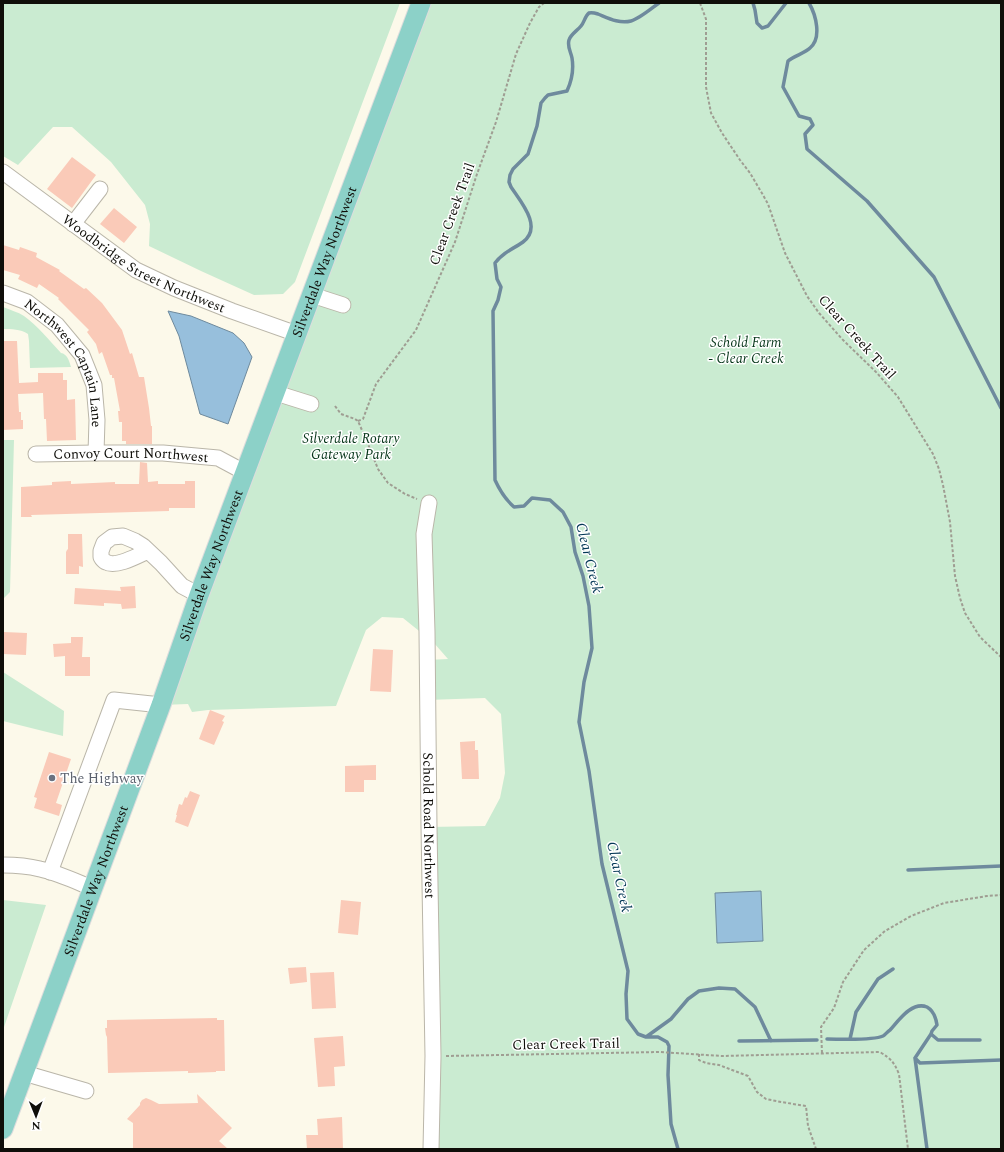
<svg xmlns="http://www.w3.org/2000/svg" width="1004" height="1152" font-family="Spectral,serif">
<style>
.green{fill:#caebd1}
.water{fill:#97bfdc;stroke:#6e8a9d}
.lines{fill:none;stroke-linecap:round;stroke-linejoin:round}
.stream{stroke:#6e8a9d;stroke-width:3.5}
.building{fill:#facab8}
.minor-casing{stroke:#bab6a9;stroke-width:17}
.major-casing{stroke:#ddd;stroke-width:21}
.path{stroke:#9f9d92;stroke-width:2;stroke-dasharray:3 2;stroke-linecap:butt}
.minor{stroke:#fff;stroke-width:15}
.major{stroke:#8cd1c8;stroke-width:19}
.worship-dot{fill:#6b7280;stroke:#fff;stroke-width:1.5}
.labels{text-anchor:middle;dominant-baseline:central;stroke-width:3;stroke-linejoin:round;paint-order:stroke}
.street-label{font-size:14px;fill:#0f0e09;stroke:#fff}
.park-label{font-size:14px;font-style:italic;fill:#063619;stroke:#fff}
.worship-label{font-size:14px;fill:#5b616d;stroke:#fff;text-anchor:start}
.water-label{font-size:15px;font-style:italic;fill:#043856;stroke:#fff}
</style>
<rect width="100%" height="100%" fill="#fcf9ea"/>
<path class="green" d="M3 3H400L295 282 283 294 254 295 201 271 149 246 150 224 145 205 111 162 72 127H53L18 165 3 156Z
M421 3H1001V1149H431L429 827 485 826 500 798 505 773 501 714 485 698 427 700V660L448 659 434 643 403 618 382 617 366 630 336 706 208 710 192 712 188 704 161 705Z
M3 307C10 310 18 312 24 316 38 326 49 340 61 353 67 354 69 360 71 367L30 368 29 341 28 334C20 329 12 329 3 329Z
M3 440H14L10 592 3 599Z
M3 672 64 711 63 736 3 721Z
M3 900 46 905 3 1030Z"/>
<path class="water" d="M168 311 191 316 233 333 244 343 252 357 228 424 200 414 179 336Z
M761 891 763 941 717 943 715 893Z"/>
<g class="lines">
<path class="stream" d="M659 3C652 8 639 19 631 21 619 24 608 18 598 14 595 13 592 12 589 13 585 16 584 23 581 26 577 31 571 34 569 40 567 47 571 52 572 58 574 70 572 80 567 91L548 95 545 98 541 103 537 126 528 154 513 169 510 175 509 182 511 187C521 202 543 227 523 242 512 250 504 251 495 263L497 279 501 287 498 300 493 311 495 480C500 491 505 499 514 507L524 506 532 498 550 500 563 512 571 527 575 552 583 576 589 606 592 648 584 682 579 722 589 771 602 864 628 971 626 994 627 1019 638 1034 646 1037H658L667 1042 669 1046 668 1075 671 1124 678 1149
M753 3 755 10 757 23 762 28 768 26 786 3
M809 3C816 15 822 38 810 48 805 53 794 56 788 61L783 87 799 116 810 119 813 125 805 134 807 149 867 201 934 277 1001 408
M908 870 1001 866
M931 1034 938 1040H980
M646 1037 671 1019 688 999 699 991 719 988 735 989 755 1007 771 1041
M827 1039C840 1039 872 1041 883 1036 885 1035 887 1032 890 1030 899 1020 912 1001 927 1007 934 1011 936 1018 937 1025L932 1031 931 1034 915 1058 927 1149
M850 1039 856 1012 878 979 893 969
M739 1041 817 1040
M915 1058 920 1063 1001 1060"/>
</g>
<path class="building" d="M72 157 96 175 72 208 47 189Z
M114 208 137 227 124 243 100 224Z
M3 245 19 250 20 247 37 253 36 257 60 270 59 271 84 289 86 288 102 303 122 330 130 354 132 353 139 377H144L149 408 151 426H152V444H126V441H122V422H119L118 411H120L114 378H112V375H110L102 352 99 354 96 344 87 332 89 330 58 299 59 298 39 284 37 288 18 279 20 275 3 270Z
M3 341H17L19 383 38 382V373H63V380H67V400L75 399 76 440 47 441 46 419H44L43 393 18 394 19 412H21V420H23V429L3 430Z
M140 462 147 463 148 482 158 481V484H185V481H195V508H169V511L31 515 32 517H21V487L52 485V482L71 481V484L115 482V484H139Z
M68 534H82L83 567 79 566V574H66V552L67 550 68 549Z
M135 586 136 608 122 609 121 604 104 603V606L74 604 75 588 121 591 120 587Z
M4 632 27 633 26 655 3 654Z
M71 637H83L82 657H90V676H65V656L54 657 53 644 71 643Z
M373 649 393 650 391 692 370 691Z
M210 710 225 716 222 721 224 722 214 745 199 739Z
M475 741V750H478L479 779H462L460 742Z
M49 752 71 759 56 803 62 805 59 816 34 808 37 798 34 797Z
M376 765V780H364V792H345V766Z
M190 791 200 795 188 827 175 822 177 815H176L179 804 182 805 185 797 187 798Z
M341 900 361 902 358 935 338 933Z
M306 967 307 982 290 984 288 968Z
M334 972 336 1008 312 1009 310 973Z
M217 1018V1020H224L225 1071H216V1072L188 1073V1071L108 1073 107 1037 106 1035 105 1028H107V1020Z
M343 1036 345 1066 334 1067 335 1086 318 1087 314 1038Z
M197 1094 232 1128 219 1141 228 1149H133V1123L127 1119 140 1105V1103L142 1100 146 1098 151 1100 159 1104 198 1103Z
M342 1117 343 1149H307L306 1135H318L317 1119Z"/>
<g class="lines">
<defs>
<g id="minor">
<path id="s1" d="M3 172 136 270 174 288 232 311 297 334"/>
<path d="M73 224 100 189"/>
<path id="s2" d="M3 293 27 302 57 325 82 355 94 385 97 420 96 453"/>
<path d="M312 295 343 305"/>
<path d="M276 393 311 404"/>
<path id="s3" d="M36 454 96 453H163L218 458 246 473"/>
<path id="s4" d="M429 503 424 534 427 632 429 827 433 1056 431 1149"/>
<path d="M148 551C139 555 116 568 106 562 105 562 101 558 101 557V551L104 543 112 537 123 536 135 541 143 546 161 563 182 586 199 595"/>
<path d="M3 865C15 865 28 866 40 869 58 873 75 881 92 888"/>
<path d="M50 872 114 700 161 705"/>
<path d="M24 1073 86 1091"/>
</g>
<g id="major">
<path id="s5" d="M3 1129 161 705 199 595 421 3"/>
</g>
</defs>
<use href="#minor" class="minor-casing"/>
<use href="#major" class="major-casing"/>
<path class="path" d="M700 3 706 19V87L711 113 722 133 740 160 750 173 763 195 768 204 785 253 807 296 819 313 842 339 877 373 898 397 933 454 939 469 943 485 950 522 955 576 960 598 965 613 980 637 1001 657
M335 406 341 414 355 419 358 421 368 444 378 469 388 483 405 494 417 499
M358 421 363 419 376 384 416 330 455 242 477 174 496 122 516 54 530 23 539 7 544 3
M822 1053 821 1027 834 1008 843 982 864 950 885 931 911 916 944 903 987 896 1001 895
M699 1054V1060L706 1063 719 1065 748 1076 757 1092 766 1099 781 1102 806 1106 808 1126 816 1149
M446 1056 660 1052 722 1056 880 1052C891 1059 894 1062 899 1074L908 1149"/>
<use href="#minor" class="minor"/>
<use href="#major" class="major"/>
</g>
<circle class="worship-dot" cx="52" cy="778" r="4"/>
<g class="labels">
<g class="street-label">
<text transform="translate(452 214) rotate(-70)">Clear Creek Trail</text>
<text stroke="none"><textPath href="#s1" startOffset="169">Woodbridge Street Northwest</textPath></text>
<text stroke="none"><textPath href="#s5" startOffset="925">Silverdale Way Northwest</textPath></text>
<text transform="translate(857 337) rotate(48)">Clear Creek Trail</text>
<text stroke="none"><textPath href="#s2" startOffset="101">Northwest Captain Lane</textPath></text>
<text stroke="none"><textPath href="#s3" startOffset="95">Convoy Court Northwest</textPath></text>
<text stroke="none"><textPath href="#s5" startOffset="601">Silverdale Way Northwest</textPath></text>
<text stroke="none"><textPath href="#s4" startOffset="323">Schold Road Northwest</textPath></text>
<text stroke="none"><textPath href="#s5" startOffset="265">Silverdale Way Northwest</textPath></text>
<text transform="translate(566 1044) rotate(-1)">Clear Creek Trail</text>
</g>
<g class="park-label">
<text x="746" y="342">Schold Farm<tspan x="746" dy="16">- Clear Creek</tspan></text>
<text x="351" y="438">Silverdale Rotary<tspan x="351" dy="16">Gateway Park</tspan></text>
</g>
<g class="worship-label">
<text x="60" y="778">The Highway</text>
</g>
<g class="water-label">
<text transform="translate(589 558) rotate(76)">Clear Creek</text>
<text transform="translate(619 877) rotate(78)">Clear Creek</text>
</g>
</g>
<rect width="1004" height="1152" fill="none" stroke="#0f0e09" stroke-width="8"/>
<g transform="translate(36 1116) rotate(179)" stroke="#ffffff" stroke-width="3" paint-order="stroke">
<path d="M0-3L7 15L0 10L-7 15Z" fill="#0f0e09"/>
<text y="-6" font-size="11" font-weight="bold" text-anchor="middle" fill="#0f0e09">N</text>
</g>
</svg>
